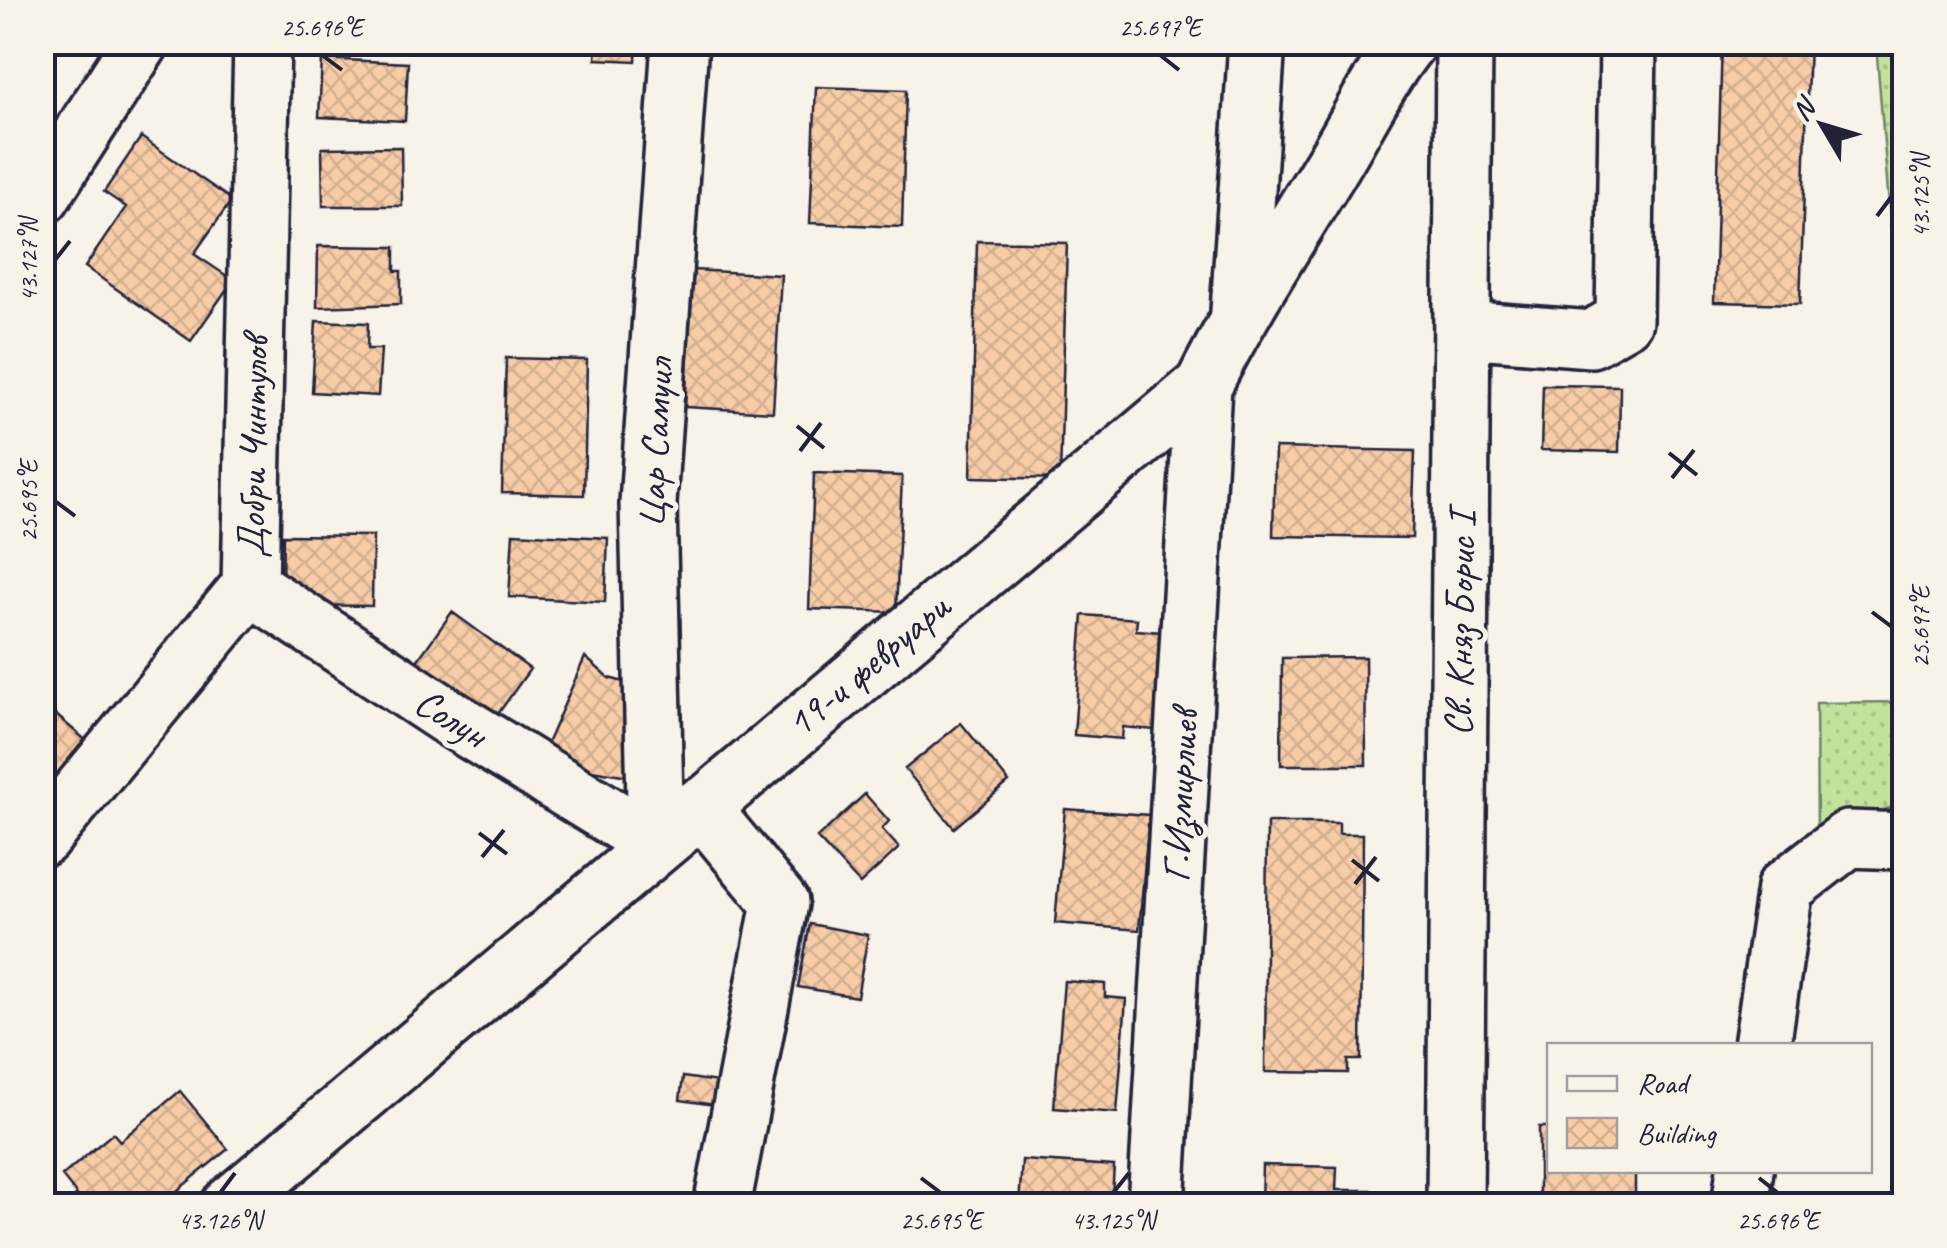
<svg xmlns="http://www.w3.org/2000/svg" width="1947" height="1248" font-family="Caveat,sans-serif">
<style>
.grass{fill:url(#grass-dots);stroke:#72826a;stroke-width:2.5}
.building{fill:url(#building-cross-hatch);stroke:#22223b;stroke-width:2.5}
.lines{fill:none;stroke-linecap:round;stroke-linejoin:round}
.minor-casing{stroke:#22223b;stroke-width:62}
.minor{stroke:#f7f3e8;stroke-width:55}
.ticks{fill:none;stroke:#22223b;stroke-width:4}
.labels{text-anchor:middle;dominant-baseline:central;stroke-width:10;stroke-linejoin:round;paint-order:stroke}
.street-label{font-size:40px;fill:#22223b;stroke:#f7f3e8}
.neatline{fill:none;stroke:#22223b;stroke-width:4}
.ticks-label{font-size:25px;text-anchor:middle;fill:#22223b}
</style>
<defs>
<pattern id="grass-dots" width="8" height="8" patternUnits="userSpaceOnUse" patternTransform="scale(2.5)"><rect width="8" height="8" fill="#c2e19a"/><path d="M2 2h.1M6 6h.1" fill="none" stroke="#a6c186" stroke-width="1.8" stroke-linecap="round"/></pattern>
<pattern id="building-cross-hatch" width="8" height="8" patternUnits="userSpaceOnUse" patternTransform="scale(2.5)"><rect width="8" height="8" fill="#f7cca6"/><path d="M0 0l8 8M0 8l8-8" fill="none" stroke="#d3af90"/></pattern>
</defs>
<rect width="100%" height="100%" fill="#f7f3e8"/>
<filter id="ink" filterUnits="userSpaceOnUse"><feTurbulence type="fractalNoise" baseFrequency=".01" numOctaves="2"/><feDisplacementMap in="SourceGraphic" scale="20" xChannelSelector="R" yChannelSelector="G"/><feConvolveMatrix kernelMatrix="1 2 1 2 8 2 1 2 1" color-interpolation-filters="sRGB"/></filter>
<g filter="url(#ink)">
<path class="grass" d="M1876 43H1904V393Z
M1904 702V812L1889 808 1817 832 1816 703Z"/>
<path class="building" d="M597 42H637L636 61 596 59Z
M1722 42H1809L1800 304 1714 302Z
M322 59 408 63 405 121 319 117Z
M816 87 906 90 902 227 810 223Z
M141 137 232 200 194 254 233 280 191 341 85 267 126 207 104 192Z
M401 147 402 206H323L322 148Z
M977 241 1067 243 1060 479 971 477Z
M318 246 395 247V271H401V304L317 307Z
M693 270 781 275 773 412 685 407Z
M316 321 368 323 367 349H381L378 396 312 392Z
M506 358 587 360 584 495 502 493Z
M1543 385 1620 386 1619 452 1541 450Z
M1275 448 1415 451 1412 538 1273 536Z
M814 473 902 476 896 612 809 609Z
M513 533 608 538 605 602 509 597Z
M283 535 373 536 372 606 303 605 304 588 282 587Z
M452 612 530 669 495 718 417 661Z
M1083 615 1137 619 1136 630 1161 632 1154 730 1123 727 1122 739 1074 735Z
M585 657 609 678 631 684 629 776 585 769 546 746Z
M1365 657 1366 765H1281L1282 658Z
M42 703 96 749 42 810Z
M961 723 1009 782 954 828 905 769Z
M865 794 889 821 882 829 899 848 860 884 817 838Z
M1065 809 1149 815 1139 930 1055 923Z
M1267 823H1339V834H1363L1361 1060H1348V1073L1265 1072Z
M810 924 868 935 857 997 798 987Z
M1064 981 1105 984V997L1126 999 1117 1113 1054 1108Z
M42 1009 56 1020 42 1036Z
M683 1077 718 1082 715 1105 680 1100Z
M180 1091 228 1149 167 1199 172 1206H64L77 1195 62 1176 113 1133 120 1141Z
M1539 1127H1550V1170H1635V1206H1539Z
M1022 1160 1114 1166 1112 1196H1102V1206H1019Z
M1262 1165 1337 1167 1336 1190H1371V1206H1261Z"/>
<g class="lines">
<defs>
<path id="minor" d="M42 196 141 42
M1239 311 1257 42
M1463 329 1591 339 1624 320 1628 42
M250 586 450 718 656 844
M700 806 780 903 722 1206
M42 838 250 586 262 42
M656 844 648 503 680 42
M1762 1046 1785 888 1848 839 1904 841
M229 1206 1203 386C1241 310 1287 240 1331 167 1357 125 1377 81 1408 42
M1156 1206 1203 386
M1455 1206 1464 42
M1740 1206 1745 1170"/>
</defs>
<use href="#minor" class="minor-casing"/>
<use href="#minor" class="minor"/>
</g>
</g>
<path class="ticks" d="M322 55 342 70M1160 55 1179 70M1877 216 1892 196M55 260 70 241M797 426 824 448M800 451 821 423M1669 453 1697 475M1672 478 1694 450M55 501 75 516M1872 612 1892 627M479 833 507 854M482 857 504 830M1352 860 1379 881M1355 884 1376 857M921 1178 941 1193M1759 1178 1778 1193M220 1193 235 1173M1113 1193 1129 1173"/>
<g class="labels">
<g class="street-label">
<text transform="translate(655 443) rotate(-87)">Цар Самуил</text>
<text transform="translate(253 447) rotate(-89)">Добри Чинтулов</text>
<text transform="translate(1460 624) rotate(-89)">Св. Княз Борис I</text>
<text transform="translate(868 665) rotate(-40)">19-и февруари</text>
<text transform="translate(451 718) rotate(32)">Солун</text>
<text transform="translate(1180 796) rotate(-87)">Г.Измирлиев</text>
</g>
</g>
<rect width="1947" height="1248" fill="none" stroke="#f7f3e8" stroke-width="110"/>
<rect x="1547" y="1043" width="325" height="130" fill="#f7f3e8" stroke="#a29fa3" stroke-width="2.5"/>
<rect x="1567" y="1076" width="50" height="15" fill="#f7f3e8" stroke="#a29fa3" stroke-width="2.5"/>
<text x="1637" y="1093" font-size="30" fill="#22223b">Road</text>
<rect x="1567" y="1118" width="50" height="30" fill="url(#building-cross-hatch)" stroke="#a29fa3" stroke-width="2.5"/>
<text x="1637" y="1143" font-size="30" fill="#22223b">Building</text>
<g transform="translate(1822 125) rotate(308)" stroke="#f7f3e8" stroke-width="8" paint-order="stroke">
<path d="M0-8L18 38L0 25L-18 38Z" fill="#22223b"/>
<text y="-15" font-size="28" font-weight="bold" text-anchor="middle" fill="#22223b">N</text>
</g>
<rect x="55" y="55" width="1837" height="1138" class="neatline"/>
<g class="ticks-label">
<text x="322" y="36">25.696°E</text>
<text x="1160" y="36">25.697°E</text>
<text transform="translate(1920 196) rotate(-90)" y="9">43.125°N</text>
<text transform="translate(28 260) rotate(-90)" y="9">43.127°N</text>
<text transform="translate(28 501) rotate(-90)" y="9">25.695°E</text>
<text transform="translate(1920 627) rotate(-90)" y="9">25.697°E</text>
<text x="220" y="1229">43.126°N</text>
<text x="941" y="1229">25.695°E</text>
<text x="1113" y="1229">43.125°N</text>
<text x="1778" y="1229">25.696°E</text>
</g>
</svg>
